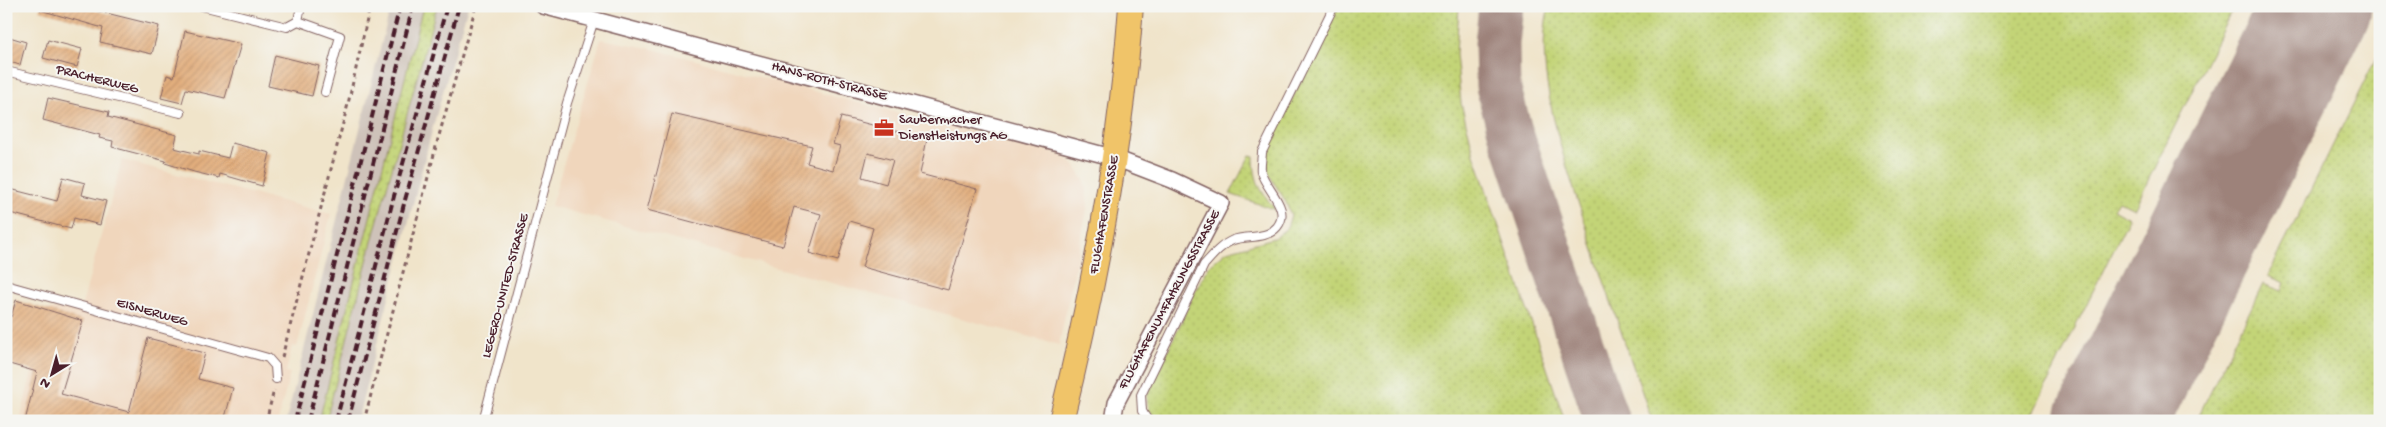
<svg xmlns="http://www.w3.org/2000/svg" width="2386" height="427" font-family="'Gochi Hand',sans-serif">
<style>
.built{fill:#f0d6bc}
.railway{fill:#cec2b9}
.grass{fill:url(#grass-dots);stroke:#867a51}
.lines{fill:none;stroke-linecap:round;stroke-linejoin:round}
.taxiway{stroke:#9d827a;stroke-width:45}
.runway{stroke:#9d827a;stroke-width:111}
.building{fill:url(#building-hatch);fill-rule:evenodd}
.lane-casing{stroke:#846463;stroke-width:10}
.street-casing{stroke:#846463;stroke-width:18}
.primary-casing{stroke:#846463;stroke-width:26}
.path{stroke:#846463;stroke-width:3;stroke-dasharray:4 4;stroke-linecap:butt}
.lane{stroke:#fff;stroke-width:8}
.street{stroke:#fff;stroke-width:15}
.primary{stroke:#f0c469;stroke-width:24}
.rail{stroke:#4a1f2b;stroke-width:4;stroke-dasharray:8 4;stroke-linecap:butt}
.labels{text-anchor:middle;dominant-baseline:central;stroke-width:4;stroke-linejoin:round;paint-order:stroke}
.street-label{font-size:14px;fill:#4a1f2b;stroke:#f6f6f2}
.poi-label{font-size:14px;fill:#4a1f2b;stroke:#f6f6f2;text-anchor:start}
</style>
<defs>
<pattern id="grass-dots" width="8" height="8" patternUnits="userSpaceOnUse" patternTransform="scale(1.25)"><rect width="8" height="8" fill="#c3d477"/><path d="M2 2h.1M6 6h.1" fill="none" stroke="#a9b667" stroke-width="1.8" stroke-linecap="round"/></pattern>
<pattern id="building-hatch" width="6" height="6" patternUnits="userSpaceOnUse" patternTransform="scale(1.25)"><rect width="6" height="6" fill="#e2ae7d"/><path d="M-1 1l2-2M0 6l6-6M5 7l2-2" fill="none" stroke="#c3956c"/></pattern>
</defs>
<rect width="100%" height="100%" fill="#f6f6f2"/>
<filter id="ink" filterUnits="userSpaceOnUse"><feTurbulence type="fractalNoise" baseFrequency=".02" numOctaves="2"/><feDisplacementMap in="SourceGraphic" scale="10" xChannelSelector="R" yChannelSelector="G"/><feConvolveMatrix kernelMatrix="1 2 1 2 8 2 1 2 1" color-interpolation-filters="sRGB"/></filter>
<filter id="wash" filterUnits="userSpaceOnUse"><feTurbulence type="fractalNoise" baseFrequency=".0096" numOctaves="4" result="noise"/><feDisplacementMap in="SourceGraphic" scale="20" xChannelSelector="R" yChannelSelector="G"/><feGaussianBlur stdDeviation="1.12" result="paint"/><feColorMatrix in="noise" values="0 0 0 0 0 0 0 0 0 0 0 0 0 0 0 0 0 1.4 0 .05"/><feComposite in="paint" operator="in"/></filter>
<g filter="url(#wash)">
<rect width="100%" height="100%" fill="#f0e4ca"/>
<path class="built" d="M601 39 649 48 932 122 1002 138 1062 155 1073 164 1084 180 1088 205 1059 345 551 206Z
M122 160 331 214 297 347 292 346 286 372 290 373 278 421H20L47 310 82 305Z"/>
<path class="railway" d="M391 6H423L319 421H286Z
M437 6H468L434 123 357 421H326L375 230Z"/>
<path class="grass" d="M423 6H437L375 230 326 421H319Z
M1338 6H1459L1456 54 1461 103 1474 154 1565 421H1157L1149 411 1147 396 1196 290 1210 265 1227 251 1274 238 1287 228 1291 215 1285 200 1269 175 1267 162 1270 144Z
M1549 6H2234L2134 209 2118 201 2113 209 2129 218 2029 421H1652C1629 354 1605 287 1584 220 1564 159 1532 69 1549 6Z
M2380 50V421H2196L2263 284 2282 291 2285 283 2268 276Z
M1250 155 1254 156C1254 181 1260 191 1276 210L1230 194Z"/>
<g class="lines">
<path class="taxiway" d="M1501 6 1497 44 1498 86 1510 131 1607 421"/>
<path class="runway" d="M2111 421 2316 6"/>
</g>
<g id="blocks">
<path class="building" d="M40 6H91L90 9 159 26 152 54 100 42 103 28 40 10Z
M185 31 241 44 225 98 186 89 182 103 161 98 167 75 174 77Z
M6 36 26 42 20 65 6 61Z
M48 40 82 49 77 67 43 58Z
M275 55 319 66 312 96 268 86Z
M48 98 109 112 108 117 177 135 174 148 199 154V151L228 158 232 143 270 153 262 186 220 174 219 178 194 172 165 163 166 161 112 147 113 141 99 138 100 135 43 120Z
M672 114 812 146 807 163 833 170 840 146 833 144 841 117 927 139 920 174 977 189 948 290 862 267 873 228 849 221 838 261 809 253 821 214 794 207 783 246 647 210ZM868 153 893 160 886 184 862 177Z
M63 177 85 183 82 195 106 201 100 225 74 218 71 229 6 212V188L57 201Z
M16 300 83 321 61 394 129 412 148 338 205 353 198 379 233 388 224 421H25L37 372 6 363V315L11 317Z"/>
</g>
</g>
<g filter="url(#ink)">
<use href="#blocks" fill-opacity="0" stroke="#846463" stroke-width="1"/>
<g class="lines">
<defs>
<path id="lane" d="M202 6 287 27 298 21 301 6
M298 21 340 36 325 92
M6 71 181 113
M6 285 268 358 275 366 276 379
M483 421 567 103 594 20
M1148 421 1142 411 1141 395 1204 265C1212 256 1221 245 1233 240 1247 235 1266 240 1277 227 1292 209 1266 190 1261 172 1260 166 1262 158 1262 152L1334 6"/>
<path id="street" d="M543 6 1115 158 1172 180 1221 203 1116 403 1114 415 1116 421"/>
<path id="primary" d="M1061 421C1095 284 1121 147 1131 6"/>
</defs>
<use href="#lane" class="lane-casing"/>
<use href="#street" class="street-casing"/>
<use href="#primary" class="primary-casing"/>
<path class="path" d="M282 357 348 104 370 6
M266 421 274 390
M364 421 438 139 476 6"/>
<use href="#lane" class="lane"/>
<use href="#street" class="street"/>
<use href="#primary" class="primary"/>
<path class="rail" d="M295 421 400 6
M308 421 413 6
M336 421 394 196 447 6
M348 421 405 200 459 6"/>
</g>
</g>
<defs>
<symbol id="office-bare" viewBox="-9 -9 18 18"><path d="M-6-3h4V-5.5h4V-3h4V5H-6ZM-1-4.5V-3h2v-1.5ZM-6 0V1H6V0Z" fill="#c8321e" stroke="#f6f6f2" stroke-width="2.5" paint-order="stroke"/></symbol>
</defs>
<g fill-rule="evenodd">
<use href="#office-bare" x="870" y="114" width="28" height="28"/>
</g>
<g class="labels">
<g class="street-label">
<text transform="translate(97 80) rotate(14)">PRACHERWEG</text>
<text transform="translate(829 82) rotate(15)">HANS-ROTH-STRASSE</text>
<text transform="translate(1105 215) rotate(-80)">FLUGHAFENSTRASSE</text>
<text transform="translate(506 286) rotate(-75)">LEGERO-UNITED-STRASSE</text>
<text transform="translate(1170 300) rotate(-62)">FLUGHAFENUMFAHRUNGSSTRASSE</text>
<text transform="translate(152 313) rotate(16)">EISNERWEG</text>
</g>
<g class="poi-label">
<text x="899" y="120">Saubermacher<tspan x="899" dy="16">Dienstleistungs AG</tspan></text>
</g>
</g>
<rect width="2386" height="427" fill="none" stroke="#f6f6f2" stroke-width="25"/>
<g transform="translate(52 374) rotate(217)" stroke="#f6f6f2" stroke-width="4" paint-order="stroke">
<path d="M0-4L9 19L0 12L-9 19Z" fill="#4a1f2b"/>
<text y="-8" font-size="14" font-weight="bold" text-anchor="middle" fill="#4a1f2b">N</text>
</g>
</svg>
